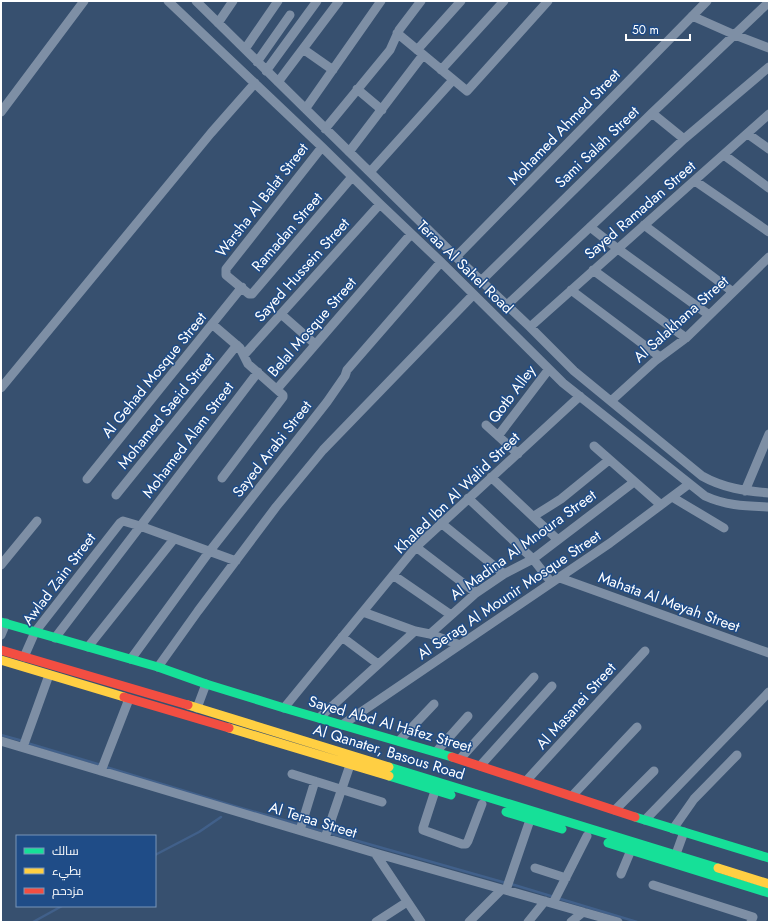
<svg xmlns="http://www.w3.org/2000/svg" width="770" height="923" font-family="Jost,Cairo,sans-serif">
<style>
.lines{fill:none;stroke-linecap:round;stroke-linejoin:round}
.stream{stroke:#41608a;stroke-width:2.5}
.street{stroke:#7e8fa5;stroke-width:9}
.fast{stroke:#16e098;stroke-width:9}
.slow{stroke:#ffcf43;stroke-width:9}
.jam{stroke:#f24e42;stroke-width:9}
.labels{text-anchor:middle;dominant-baseline:central;stroke-width:3;stroke-linejoin:round;paint-order:stroke}
.street-label{font-size:15px;fill:#fff;stroke:#1f4c87}
</style>
<rect width="100%" height="100%" fill="#37506f"/>
<g class="lines">
<path class="stream" d="M1 735 23 741
M27 743 101 765
M106 767 234 806 506 883
M155 855 199 832 221 817
M511 884 637 922
M33 922 62 906"/>
<path class="street" d="M168 1 322 147 380 204 441 262 563 383 705 496C727 506 746 506 769 507
M196 1 456 257 530 327 574 371 702 476C723 488 745 491 769 493
M692 16 735 35 769 48
M218 23 233 1
M397 33 467 91 548 1
M245 49 278 1
M303 49 333 70
M417 50 461 1
M257 62 290 15
M441 70 504 1
M266 71 317 1
M278 82 339 1
M357 89 382 110
M306 108 381 1
M1 112 84 1
M652 113 684 139
M325 129 390 50 399 30 421 1
M748 134 769 149
M322 147 226 269V275L249 294H252L352 177
M349 152 423 55
M724 155 769 188
M370 172 453 80
M695 181 769 232
M644 225 733 292
M590 227 618 249 709 315
M456 257 707 1
M593 270 686 338
M481 281 652 113 769 2
M571 290 660 357
M507 305 684 139 769 67
M281 314 315 344
M212 324 240 348 248 364 283 395V397L222 478
M530 327 769 114
M244 355 380 204
M1 388 211 133 255 83
M277 389 411 234
M611 401 655 361 686 338 769 257
M486 425 518 454
M498 436 549 369
M594 446 661 505
M491 477 558 540
M87 479 242 287
M745 491 769 434
M116 495 237 345
M672 497 724 528
M468 498 533 559 551 582
M534 516 561 499 609 460
M441 523 504 574
M416 547 476 593
M1 565 37 521
M393 575 451 615
M560 578 769 653
M363 612 415 631 430 634 460 645
M430 634 476 593 504 574 533 559 634 482
M1 635 6 623
M342 637 378 664
M55 638 258 372
M88 647 174 539
M24 657 35 632 120 523 123 521 140 526 236 561
M131 659 209 552 327 402 345 376 347 370 441 262
M158 667 198 611 276 507 323 450 473 295
M197 708 206 684
M284 708 416 547 580 396
M319 718 415 631
M342 725 610 543 689 484
M1 741 375 853 618 922
M399 741 434 704
M23 747 49 675
M436 752 468 716
M460 759 534 677
M480 766 552 686
M101 771 129 699
M292 774 382 802
M527 780 645 651
M435 791 423 828V830L462 844H466L468 841 482 804
M572 796 637 727
M615 810 654 771
M645 820 769 692
M673 829 694 799 737 755
M300 830 315 781
M325 838 350 765
M375 853 421 922
M676 854 684 832
M535 868 566 878
M621 874 631 850
M653 885 753 917 751 922
M506 890 530 820
M553 903 587 836
M376 922 407 902
M469 922 502 889
M528 922 545 901
M571 922 583 912"/>
<path class="fast" d="M1 622 158 667 206 684 284 708 452 757
M389 767 718 868
M389 776 451 795
M506 812 562 829
M635 817 769 858
M608 843 769 893"/>
<path class="slow" d="M1 660 124 697
M188 705 389 767
M229 728 389 776
M718 868 769 884"/>
<path class="jam" d="M1 650 188 705
M124 697 229 728
M452 757 635 817"/>
</g>
<g class="labels">
<g class="street-label">
<text transform="translate(564 127) rotate(-46)">Mohamed Ahmed Street</text>
<text transform="translate(597 147) rotate(-44)">Sami Salah Street</text>
<text transform="translate(262 200) rotate(-52)">Warsha Al Balat Street</text>
<text transform="translate(640 210) rotate(-41)">Sayed Ramadan Street</text>
<text transform="translate(287 232) rotate(-49)">Ramadan Street</text>
<text transform="translate(465 267) rotate(44)">Teraa Al Sahel Road</text>
<text transform="translate(302 270) rotate(-48)">Sayed Hussein Street</text>
<text transform="translate(681 319) rotate(-42)">Al Salakhana Street</text>
<text transform="translate(312 327) rotate(-49)">Belal Mosque Street</text>
<text transform="translate(154 375) rotate(-51)">Al Gehad Mosque Street</text>
<text transform="translate(512 394) rotate(-53)">Qotb Alley</text>
<text transform="translate(166 411) rotate(-51)">Mohamed Saeid Street</text>
<text transform="translate(188 440) rotate(-53)">Mohamed Alam Street</text>
<text transform="translate(272 449) rotate(-52)">Sayed Arabi Street</text>
<text transform="translate(457 493) rotate(-44)">Khaled Ibn Al Walid Street</text>
<text transform="translate(523 545) rotate(-36)">Al Madina Al Mnoura Street</text>
<text transform="translate(59 579) rotate(-53)">Awlad Zain Street</text>
<text transform="translate(509 595) rotate(-34)">Al Serag Al Mounir Mosque Street</text>
<text transform="translate(669 602) rotate(20)">Mahata Al Meyah Street</text>
<text transform="translate(576 706) rotate(-48)">Al Masanei Street</text>
<text transform="translate(390 724) rotate(16)">Sayed Abd Al Hafez Street</text>
<text transform="translate(389 752) rotate(17)">Al Qanater, Basous Road</text>
<text transform="translate(313 820) rotate(17)">Al Teraa Street</text>
</g>
</g>
<rect width="770" height="923" fill="none" stroke="#ffffff" stroke-width="4"/>
<rect x="16" y="835" width="140" height="72" fill="#1f4c87" stroke="#7994b7"/>
<rect x="24" y="848" width="20" height="6" fill="#16e098" stroke="#7994b7"/>
<text x="52" y="855" font-size="12" fill="#ffffff">سالك</text>
<rect x="24" y="868" width="20" height="6" fill="#ffcf43" stroke="#7994b7"/>
<text x="52" y="875" font-size="12" fill="#ffffff">بطيء</text>
<rect x="24" y="888" width="20" height="6" fill="#f24e42" stroke="#7994b7"/>
<text x="52" y="895" font-size="12" fill="#ffffff">مزدحم</text>
<path d="M626 34v6h64v-6" fill="none" stroke="#ffffff" stroke-width="2"/>
<text x="632" y="34" font-size="12" fill="#ffffff" stroke="#1f4c87" stroke-width="3" paint-order="stroke">50 m</text>
</svg>
